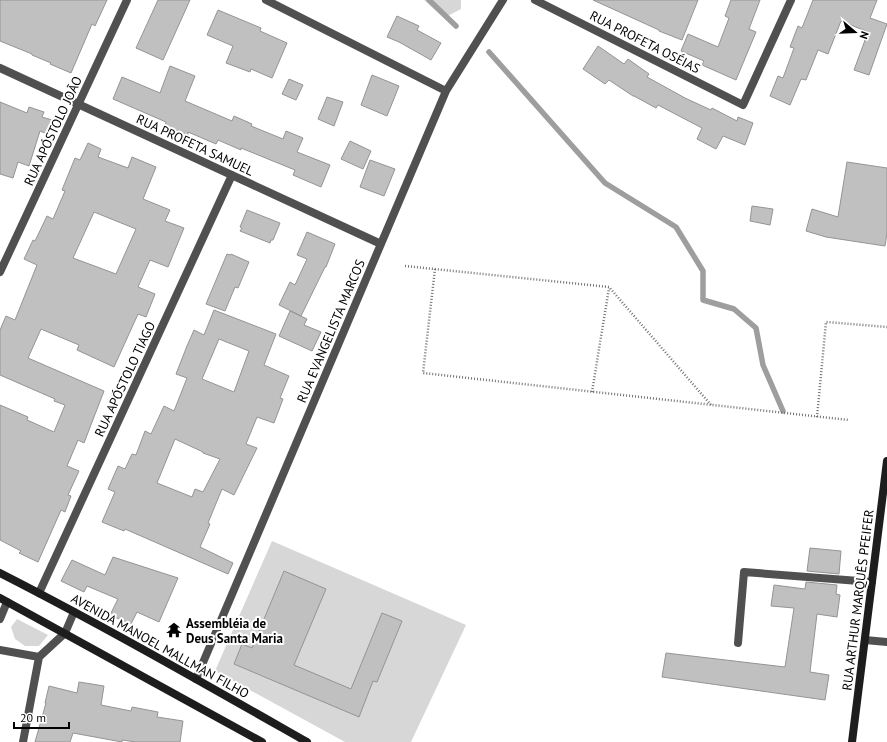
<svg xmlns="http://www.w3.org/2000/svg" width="887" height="742" font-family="'PT Sans',sans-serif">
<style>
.green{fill:#d7d7d7}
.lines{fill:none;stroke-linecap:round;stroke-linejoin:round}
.stream{stroke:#9e9e9e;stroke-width:5.5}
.building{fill:#c0c0c0;stroke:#949494;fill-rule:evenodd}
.path{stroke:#727272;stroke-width:2.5;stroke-dasharray:1 2;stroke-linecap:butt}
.lane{stroke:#505050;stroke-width:8}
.street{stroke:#505050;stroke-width:8}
.secondary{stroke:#1d1d1d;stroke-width:8}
.labels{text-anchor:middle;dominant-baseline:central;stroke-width:4;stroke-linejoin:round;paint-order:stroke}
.street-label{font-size:13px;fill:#000;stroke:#fff}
.poi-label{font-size:13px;font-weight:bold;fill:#000;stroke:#fff;text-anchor:start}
</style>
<rect width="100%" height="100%" fill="#fff"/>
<path class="green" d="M424 0H461V9L444 18Z
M272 541 466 625 411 742H345L215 671Z
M17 619 48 635 39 646H25L15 639 11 627Z"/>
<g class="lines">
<path class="stream" d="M429 0 456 26
M489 52 605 183 676 227 703 271V300L734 309 756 328 763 365 783 411"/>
</g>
<path class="building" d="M0 0H107L95 26 92 24 71 73 50 64 51 63 32 55V54L0 41Z
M158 0H190L163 60 136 48Z
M593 0H698L682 40 659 31V30Z
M731 0H760L749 29 756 32 736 80 702 65 704 61 681 51 688 34 718 47 729 18 725 16Z
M813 0H877L870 18 887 24 869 75 854 70 868 32 841 21 828 54 818 50 806 80 801 79 790 105 770 96 778 76 783 78 794 48 790 47 798 26 802 28Z
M218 10 261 28 260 31 287 43 272 78 251 69 250 72 226 63 233 46 207 35Z
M397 16 419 26 417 30 441 43 431 60 399 42 387 37Z
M598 46 624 64 628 59 649 74 647 77 685 98 711 110 712 108 737 121 738 117 753 123 745 145 723 136 716 149 697 139 702 128 658 105 656 108 634 96H633L609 80 605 84 583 69Z
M170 66 195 76 185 101 232 121 234 116 252 124 251 126 283 139 286 131 303 138 297 152 330 165 321 187 293 175 295 170 241 148V150L218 140 216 144 188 132V135L165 126 166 122 113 99 122 77 160 93Z
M372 75 399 86 387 116 361 105Z
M289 79 303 85 296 100 282 94Z
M327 97 343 102 334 126 318 119Z
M0 102 27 113 29 107 44 112 42 117 52 120 47 134 40 131 29 166 18 162 13 178 0 174Z
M350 141 371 151 363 169 341 159Z
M88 143 101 149 98 157 128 168 132 157 156 167 143 199 170 210 165 221 184 228 168 267 150 260 138 287 155 294 146 317 138 314 114 367 77 350 79 345 41 329 28 358 104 391 84 443 78 440 67 466 79 471 68 495 71 496 65 512 61 510 38 562 19 553 21 551 0 540V405L28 417 27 420 54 432 65 405 54 401 55 399 0 375V330L6 316 15 320 37 265 24 259 33 240 35 241 47 216 53 219 65 191 62 190 75 158 80 160ZM94 212 136 229 116 274 73 258Z
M370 160 395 169 384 196 360 187Z
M847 162 887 168V233L885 246 826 237 806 231 812 209 838 217Z
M752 206 773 209 770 225 750 221Z
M247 210 280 223 273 240H271L270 243 240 231 242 228 240 227Z
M307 232 335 244 326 267H325L301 316 279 305 290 282 295 285 307 259 297 255Z
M227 254 230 255 231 254 249 262 238 288 235 287 225 311 206 304Z
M214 310 276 334 264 365 289 376 280 398 283 399 274 423 257 417 246 444 257 448 234 495 222 489 208 523 210 524 200 547 233 563 228 574 125 529 124 531 102 522 115 492 108 489 118 466 125 469 132 454 136 455 145 431 151 434 164 406 174 411 187 378 176 374 187 346 194 330 204 335ZM219 339 249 351 234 392 202 379ZM175 439 203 452V453L220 459 203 492 195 489 192 497 157 483Z
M290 311 307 319 304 325 321 332 312 351 279 336Z
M810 548 841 551 839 574 807 571Z
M113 557 178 578 159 622 137 612 131 624 110 615 118 599 87 586 84 592 61 581 72 560 105 575Z
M284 571 326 589 294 665 351 689 382 613 402 621 377 682 373 681 359 717 234 664 242 644 252 648Z
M806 582 837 585 836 594 840 595 837 617 817 614 810 672 829 675 825 700 662 677 666 653 785 667 794 608 771 606 774 585 805 589Z
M79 682 104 686 101 705 131 711 132 707 158 712 157 717 183 721 180 742H136L122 740V742L73 733 70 742H35L46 703H45L49 686 77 693Z"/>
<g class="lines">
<path class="path" d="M405 266 609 287 711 405
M435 269 423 373 849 420
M592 392 609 288
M817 417 826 322 887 327"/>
<path class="lane" d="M738 643 744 572 872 582"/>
<path class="street" d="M266 0 446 91
M535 0 743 105 791 0
M0 68 381 244
M0 272 127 0
M39 593 232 175
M0 619 7 602
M865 640 887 642
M0 650 39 657 65 633 74 612
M196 679 446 91 503 0
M23 742 39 657"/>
<path class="secondary" d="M0 573C104 626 205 684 307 742
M0 598 262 742
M852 742 887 461"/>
</g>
<defs>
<symbol id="temple-bare" viewBox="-9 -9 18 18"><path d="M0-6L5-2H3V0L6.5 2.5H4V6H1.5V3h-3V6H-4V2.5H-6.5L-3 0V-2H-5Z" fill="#000" stroke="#fff" stroke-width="2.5" paint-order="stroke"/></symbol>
</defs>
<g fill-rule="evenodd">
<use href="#temple-bare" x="163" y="619" width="22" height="22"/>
</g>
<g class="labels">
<g class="street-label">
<text transform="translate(645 42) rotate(27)">RUA PROFETA OSÉIAS</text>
<text transform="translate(53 131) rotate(-65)">RUA APÓSTOLO JOÃO</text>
<text transform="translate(195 145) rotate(25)">RUA PROFETA SAMUEL</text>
<text transform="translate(331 331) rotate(-67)">RUA EVANGELISTA MARCOS</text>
<text transform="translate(125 379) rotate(-65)">RUA APÓSTOLO TIAGO</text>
<text transform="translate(858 600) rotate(-83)">RUA ARTHUR MARQUÊS PFEIFER</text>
<text transform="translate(160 646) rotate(29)">AVENIDA MANOEL MALLMAN FILHO</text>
</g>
<g class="poi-label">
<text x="186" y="623">Assembléia de<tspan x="186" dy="15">Deus Santa Maria</tspan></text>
</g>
</g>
<g transform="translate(855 32) rotate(109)" stroke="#ffffff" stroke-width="3" paint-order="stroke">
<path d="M0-3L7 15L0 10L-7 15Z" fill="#000000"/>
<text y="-6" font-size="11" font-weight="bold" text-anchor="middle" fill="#000000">N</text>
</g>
<path d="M14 722v6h55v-6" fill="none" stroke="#000000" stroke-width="2"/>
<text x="20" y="722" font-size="12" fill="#000000" stroke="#ffffff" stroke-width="3" paint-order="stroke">20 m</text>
</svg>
